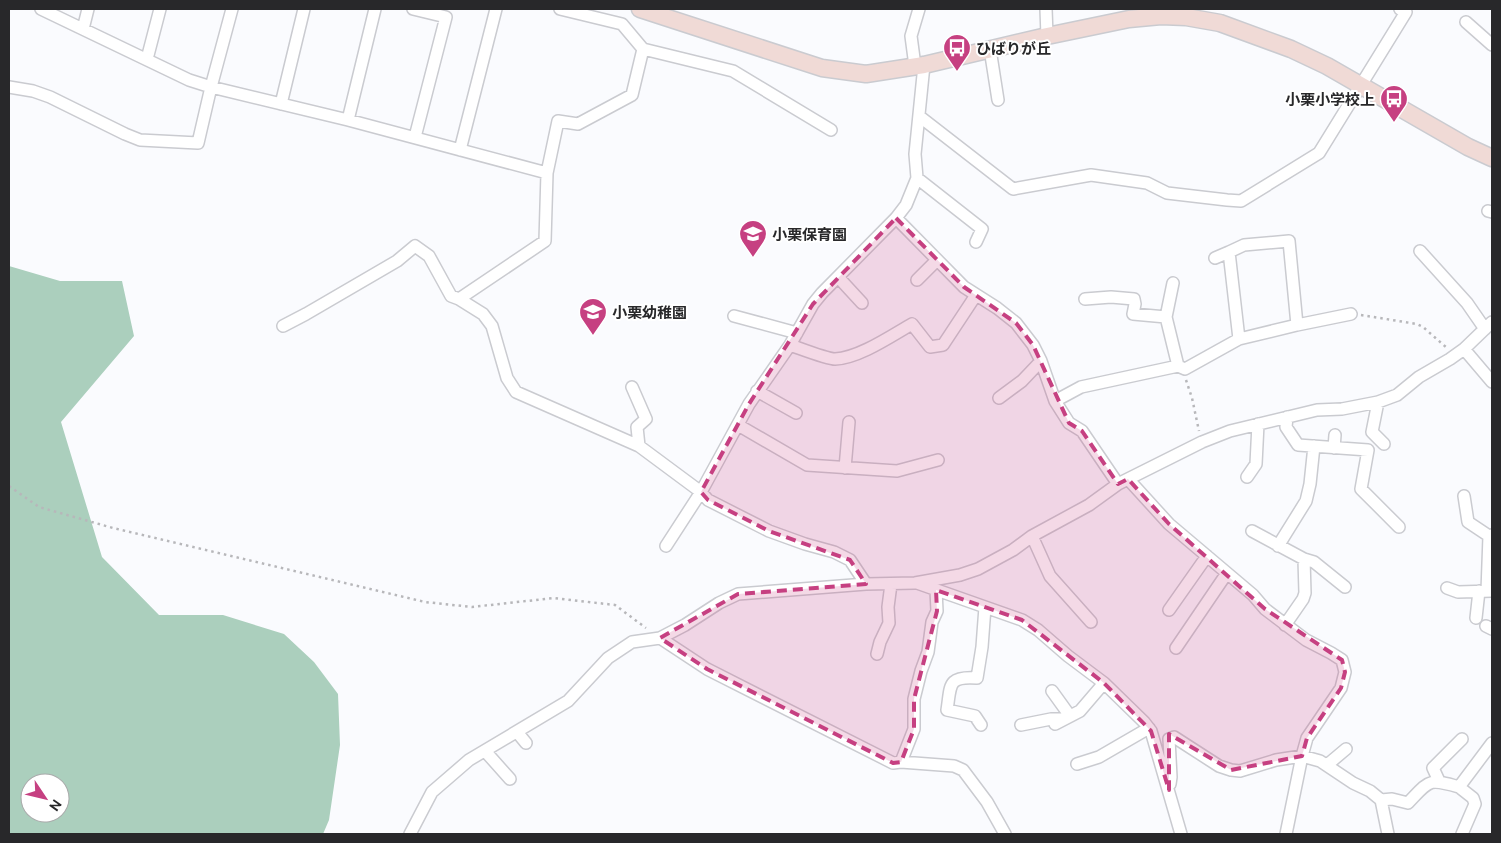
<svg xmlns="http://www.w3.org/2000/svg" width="1501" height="843" font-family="Ubuntu,'Noto Sans JP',sans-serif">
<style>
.forest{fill:#abcfbd;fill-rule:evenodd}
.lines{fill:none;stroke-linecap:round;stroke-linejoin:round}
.street-casing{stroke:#cacbd0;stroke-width:14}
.secondary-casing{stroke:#cacbd0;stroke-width:19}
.path{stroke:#b7b7ba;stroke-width:2.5;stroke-dasharray:2.5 4;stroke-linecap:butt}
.street{stroke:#fff;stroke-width:11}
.secondary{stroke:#f0dad6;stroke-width:16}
.marked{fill:#c64081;fill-opacity:0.2;stroke:#c64081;stroke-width:4;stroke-dasharray:10 6;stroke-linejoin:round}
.labels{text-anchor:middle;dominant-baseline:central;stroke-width:4;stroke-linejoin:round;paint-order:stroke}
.poi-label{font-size:15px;font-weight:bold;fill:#28282a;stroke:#fff;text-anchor:start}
</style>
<rect width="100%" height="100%" fill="#fafbfe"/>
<path class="forest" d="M9 266 60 281H122L134 336 61 422 102 557 159 615H223L284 634 314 662 338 694 340 745 329 820 323 834H9ZM30 783H60V813H30Z"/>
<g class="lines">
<defs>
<path id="street" d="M41 9 189 80 211 87 348 120 547 173 545 241 459 299
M413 9 446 17 415 137
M1046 9 1047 36
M1466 22 1492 45
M83 29 88 9
M643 49 733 71 831 130
M990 49 998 100
M147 59 160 9
M915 66 911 36 919 9
M9 87 33 91 50 97 125 134 140 140 198 143 211 87 232 9
M281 104 304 9
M919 116 1013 189 1091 175 1147 183 1167 193 1227 200 1241 201 1319 153 1406 12 1400 9
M348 120 375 9
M460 150 496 9
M547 173 558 121 578 124 632 95 643 49 622 24 560 9
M917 178 982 229 976 242
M1488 211 1492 212
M896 218 964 287 997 308 1016 323 1033 345 1041 361 1055 401 1069 423 1082 431 1118 484
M1420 251 1467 303 1485 329
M1215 258 1229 252
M838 277 862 303
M917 280 937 260
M1173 283 1166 317 1178 366
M1085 299 1111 297 1134 299 1135 304 1133 314 1166 317
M734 316 797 333
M283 326 306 314 397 261 415 246 429 256 451 296 459 299 483 314 492 326 507 378 516 392 639 446 701 492 708 500 769 531 805 544 834 552 850 560 866 584
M1239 339 1229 252 1244 245 1289 241 1297 325
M790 345C799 348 827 359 835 359 859 358 891 336 912 324L930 347 943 345 976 295
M1464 349 1492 382
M632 387 646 419 637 427 639 446
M757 391 796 413
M999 398 1022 381 1041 361
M1055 401 1081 387 1178 366 1185 369 1239 339 1297 325 1351 314
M1378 402 1372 432 1384 444
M1287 417 1286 427 1298 445 1368 450 1361 489 1399 527
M738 425 807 465 897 471 938 460
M1334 448 1335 435
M845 468 849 422
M1247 477 1256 464 1258 424
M1128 479 1169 524 1253 595 1265 609 1306 640 1331 653 1342 660 1345 672 1341 688 1307 738 1302 756 1286 834
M1464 496 1468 522 1489 536 1492 535
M1252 531 1304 559 1305 593 1303 599 1285 625
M1032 536 1050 576 1091 622
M666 546 701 492 749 404 790 345 813 304 822 293 896 218 906 205 917 178 915 154 924 65
M1278 546 1306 501 1310 484 1314 446
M1304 559 1314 562 1345 587
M917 583 1022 620 1038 630 1068 656 1104 683 1144 722 1151 731 1181 834
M1447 588 1458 592 1492 591
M1487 591 1489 536
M1169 610 1207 556
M1476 618 1479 591
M1486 626 1492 629
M660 638 707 669 893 763 901 762 954 766 963 770 987 802 1005 834
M1176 648 1227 573
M877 654 880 642 889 623 888 607 891 584
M1052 691 1070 716
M1055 724 1080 711 1104 683
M981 725 975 716 947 710C951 685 947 676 977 678L982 647 985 607
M1021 725 1051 719H1062
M517 732 526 743
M485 751 510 779
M901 762 914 729V699L921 671 928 652 932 622 937 611 936 590
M1077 764 1099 757 1149 728
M1327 765 1346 749
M1439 781 1433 768 1462 739
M1170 784 1171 777 1169 739 1174 737 1219 766 1231 770 1240 771 1276 760 1302 756 1320 761 1353 783 1370 791 1381 800 1388 834
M1459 787 1473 798 1475 804 1462 834
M1381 800 1392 799 1408 803C1430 780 1428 778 1459 787L1492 743
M410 834 432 792 469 760 568 701 608 658 632 642 660 638 685 625 719 603 738 594 866 584 915 583 960 575 978 569 1013 550 1032 536 1089 505 1118 484 1202 442 1230 431 1317 410 1342 409 1378 402 1397 395 1419 377 1450 359 1464 349 1492 322"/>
<path id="secondary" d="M640 9 822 68 866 74 924 65 1047 36 1129 19 1161 16 1186 17 1220 23 1291 49 1327 66 1468 147 1492 158"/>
</defs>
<use href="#street" class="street-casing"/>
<use href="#secondary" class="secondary-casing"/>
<path class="path" d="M1361 315 1417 324 1423 327 1447 348
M1186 380 1192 398 1199 431
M9 486 39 507 113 528 425 602 472 607 554 598 615 605 646 628"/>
<use href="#street" class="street"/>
<use href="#secondary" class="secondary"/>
</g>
<path class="marked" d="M896 218 964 287 1016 323 1033 345 1069 423 1082 431 1118 484 1128 479 1169 524 1265 609 1342 660 1345 672 1341 688 1307 738 1302 756 1231 770 1169 734V790L1151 731 1104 683 1022 620 936 590 937 611 914 699V729L901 762 893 763 707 669 660 638 738 594 866 584 850 560 769 531 708 500 701 492 749 404 813 304Z"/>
<defs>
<symbol id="bus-pin" viewBox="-11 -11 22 30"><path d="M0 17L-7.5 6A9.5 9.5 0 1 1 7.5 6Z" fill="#c64081" stroke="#fff"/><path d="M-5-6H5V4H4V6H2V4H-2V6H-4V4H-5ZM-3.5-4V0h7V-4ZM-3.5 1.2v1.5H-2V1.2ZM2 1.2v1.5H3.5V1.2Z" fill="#fff"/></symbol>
<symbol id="school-pin" viewBox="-11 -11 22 30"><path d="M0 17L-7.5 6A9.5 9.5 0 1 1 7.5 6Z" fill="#c64081" stroke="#fff"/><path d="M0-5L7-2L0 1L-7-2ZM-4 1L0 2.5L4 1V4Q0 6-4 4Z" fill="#fff"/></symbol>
</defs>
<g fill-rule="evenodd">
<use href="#bus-pin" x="941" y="32" width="32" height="43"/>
<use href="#bus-pin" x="1378" y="83" width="32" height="43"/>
<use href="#school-pin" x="737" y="218" width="32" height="43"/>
<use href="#school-pin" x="577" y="296" width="32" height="43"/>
</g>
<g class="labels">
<g class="poi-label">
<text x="976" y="48">ひばりが丘</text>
<text x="1375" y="99" text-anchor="end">小栗小学校上</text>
<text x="772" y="234">小栗保育園</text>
<text x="612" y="312">小栗幼稚園</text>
</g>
</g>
<rect width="1501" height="843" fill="none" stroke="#28282a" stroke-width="20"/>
<g transform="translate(45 798) rotate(125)"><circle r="24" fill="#ffffff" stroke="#a9a9aa"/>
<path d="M0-4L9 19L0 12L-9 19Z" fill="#c64081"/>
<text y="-8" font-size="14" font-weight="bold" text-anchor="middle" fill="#28282a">N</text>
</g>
</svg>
